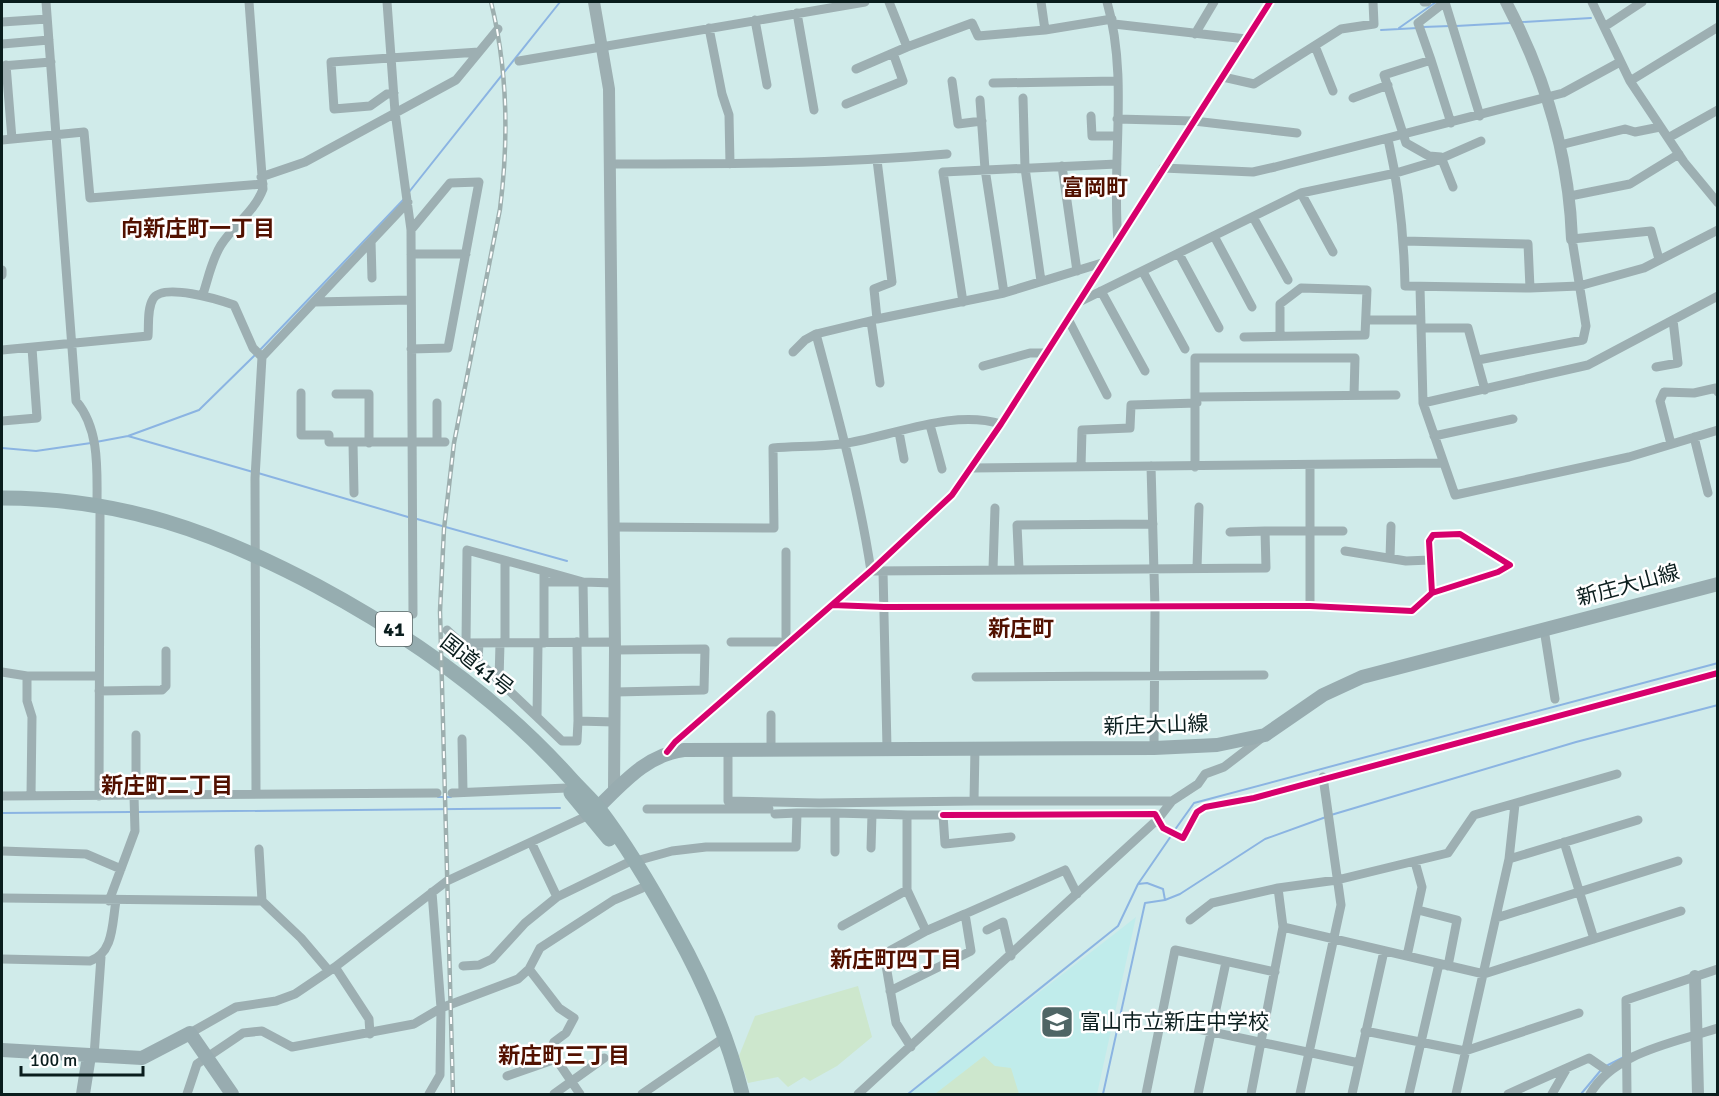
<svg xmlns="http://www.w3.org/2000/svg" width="1719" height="1096" font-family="Signika,'Noto Sans JP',sans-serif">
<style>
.built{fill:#c0eceb}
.green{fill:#cde7cd}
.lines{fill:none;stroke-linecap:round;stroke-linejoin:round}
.stream{stroke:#8bb4e2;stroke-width:2}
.minor{stroke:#9dafb2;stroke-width:9}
.tertiary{stroke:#9dafb2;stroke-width:12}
.secondary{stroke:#98acb0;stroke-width:14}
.trunk{stroke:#96adb0;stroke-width:15}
.rail-casing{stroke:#9dafaf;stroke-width:4.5}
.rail{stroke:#fff;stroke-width:2;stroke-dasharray:7;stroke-linecap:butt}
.cycleway-casing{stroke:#fff;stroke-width:10}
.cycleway{stroke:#d6006c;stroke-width:6}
.labels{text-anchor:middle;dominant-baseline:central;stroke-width:5;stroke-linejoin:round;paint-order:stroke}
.shield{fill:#fff;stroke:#546161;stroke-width:1.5}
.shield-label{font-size:20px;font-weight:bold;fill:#0a1d1d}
.street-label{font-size:21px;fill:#0a1d1d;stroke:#fff}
.poi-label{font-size:21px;fill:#0a1d1d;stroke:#fff;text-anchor:start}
.neighbourhood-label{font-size:22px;font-weight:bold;fill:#521100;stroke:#fff}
</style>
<rect width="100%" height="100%" fill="#d0ebea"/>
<path class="built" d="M1136 917 1097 1094H908L1095 949Z"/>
<path class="green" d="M858 986 872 1037 837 1066 810 1081 804 1077 788 1087 778 1077 748 1083 739 1056 755 1016Z
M984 1056 995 1066 1011 1068 1019 1094H935Z"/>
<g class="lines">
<path class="stream" d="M1522 22 1591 18
M1456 26 1510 23
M1423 27 1450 26
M1399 28 1436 2
M1381 30 1418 28
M409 192 560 2
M259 351 404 199
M128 436 253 472
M96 442 128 436 199 410 255 355
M2 448 36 451 91 443
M258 473 408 517
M417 519 567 561
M438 797H451
M137 812 560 808
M2 813 131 812
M1331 815 1576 742 1718 705
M1174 831 1194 803 1718 663
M1138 884 1171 836
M1606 1066 1624 1057
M908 1094 1118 926 1138 884 1147 883 1163 889 1165 900
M1103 1094 1145 903 1165 900 1180 894 1265 839 1326 817
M1581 1094 1601 1070"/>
<path class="minor" d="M46 2 76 401C100 429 97 471 97 505
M387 2 395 112 411 230 413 614
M889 2 907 47 972 23 978 36 1045 30
M1041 2 1045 30 1112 19
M1107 2C1129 78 1111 162 1118 241
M1424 2H1427
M1445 2 1480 116
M1592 2 1630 81 1684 162 1718 203
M797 13 814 110
M755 20 767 85
M2 22 47 19
M1114 24 1246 39
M1604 27 1642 2
M709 28 722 94 729 115 730 164
M1195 34 1214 2
M2 44 49 40
M1315 46 1333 91
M1431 60 1418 23 1445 2
M519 61 865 2
M6 65 12 139
M2 66 51 62
M856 69 907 47
M1223 77 1254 84 1341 29 1374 24 1373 2
M952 81 958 124 982 121
M1630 81 1718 27
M993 83 1117 81
M394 93 387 94 370 106 334 109 331 62 479 52
M1023 98 1025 168 1041 281
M1353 98 1388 85
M980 100 985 169 1004 293
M846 104 903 81 893 53
M1091 116 1092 136H1117
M1117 119 1194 121 1297 133
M1451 123 1431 60 1384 75 1406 143 1429 156 1441 157 1453 187
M1668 138 1718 110
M1388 139C1399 187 1404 236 1405 286L1530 288 1579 286 1644 268 1718 230
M2 140 84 132 90 198 263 184
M1560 145 1625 129 1635 132 1660 127
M877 160 892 282 874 289 877 319 1004 293 1102 263
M611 164C723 164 835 164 947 154
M1062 166 1077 271
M1163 168 1253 172 1275 167 1563 93 1620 62
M261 177 305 162 456 80 498 29
M1301 193 1333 252
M1570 196 1630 184 1679 154
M1253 217 1288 280
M411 230 450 183 479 182 448 348 411 349
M1214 236 1252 307
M371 241 372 278
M1404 241 1528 244 1530 288
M411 254H466
M1179 254 1219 328
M2 270V275
M1143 272 1185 349
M1420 287 1423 403 1455 495 1629 457 1718 430
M1101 291 1145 371
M203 294C208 279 212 259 221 245 234 225 255 211 263 189L249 2
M314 302 411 300
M963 302 943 172 1117 164
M1079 302 1301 193 1396 173 1433 162 1481 141
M1068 319 1107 395
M1367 320H1421
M871 321 880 383
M1421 328H1468L1485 390
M816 334 874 320
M1244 337 1365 335 1367 290 1301 288 1280 304V336
M2 350 148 336C149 325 147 309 153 299 162 282 220 300 234 305L253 348 262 357
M793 352 805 340 816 334C837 413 859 491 871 571L1266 568 1265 531H1343
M1478 360 1583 340 1586 326 1572 239 1651 231 1659 259
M983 366 1030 353H1046
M1656 367 1678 363 1673 320
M301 393V435H329V442H445
M336 394H369V443
M1197 397 1396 395
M437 403V442
M1423 403 1588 365 1718 296
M2 421 37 418 32 348
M930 425 942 469
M899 432 904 459
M1434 436 1513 419
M1694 437 1708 493
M353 443 354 493
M1671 444 1660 401 1664 392 1694 393 1716 388 1718 392
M1151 466 1155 608 1154 748
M1310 466V606
M1081 467 1082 430 1130 428 1131 405 1197 403
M1195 467V358H1355L1354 395
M972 468 1443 463
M613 527 774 528 773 448C798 446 823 447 847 443 896 435 953 409 1001 424
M1230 532 1265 531
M1345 551 1406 561 1430 560
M1390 558 1391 526
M505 561V643
M1019 568 1017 525 1153 524
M1197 568 1199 507
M993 569 995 508
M883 571 887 748
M544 582H583L544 571
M832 605 884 607 1310 606 1412 611 1432 593 1498 572 1510 565 1460 534 1433 535 1429 541 1432 593
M1544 629 1555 699
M447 630 461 643 615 642
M577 642 578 721 614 722
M584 642 583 582 614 583
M731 642H780L786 645V552
M466 643 467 550 544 571V643
M479 643 478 661 499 681
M500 643 499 681 537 717
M538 643 537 717 562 741H577L578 721
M615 650 705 649 704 690 615 692
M2 672 27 676H98
M27 676V701L32 717 31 796
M976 677 1264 675
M99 691 162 690 166 686V651
M771 715V750
M462 739 463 792
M975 748 974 801H1172
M728 750V801L819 803 974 801
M667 752 675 742 873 569 952 495 1001 424 1270 2
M452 793 567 788
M256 794 255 478 262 357 408 202
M2 796 437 793
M99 796 100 514
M136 796V735
M647 809H769
M797 813H835V852
M835 813 872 814 871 848
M907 815H943L945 844 1011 837
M943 815 1155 814 1163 828 1183 838 1197 812 1205 807 1254 798 1718 673
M1564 842 1594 939
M259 849 262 901
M2 851 86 854 121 869
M1509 859 1638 820
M636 861 672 851 706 847H796L797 813 775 814
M907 890 926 931 884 954 896 1023 911 1047
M557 897 627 863
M2 898 262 901 301 938 329 971
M109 901 135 831 134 796
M1418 910 1457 920 1448 966
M965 914 1065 870 1077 894
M1496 918 1678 861
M1190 920 1212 903 1278 888 1337 880 1448 853 1474 815 1617 774
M842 926 907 890V815L872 814
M1283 927 1484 974 1681 911
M987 930 1003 922 1011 956
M1407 956 1422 887 1415 862
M2 959 90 961C114 953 112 923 116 901
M463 966 479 965 492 959 525 923 557 897 531 842
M335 967 369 1019 370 1034
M529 969 559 1008 574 1018 566 1033 554 1042 552 1047 556 1059 580 1094
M890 991 971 951 965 914 926 931
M1160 1021 1359 1063
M1365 1031 1465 1051 1579 1013
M190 1033 236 1007 276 1001 295 994 335 967 447 881 589 815
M94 1056 101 957
M507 1076 556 1059
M187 1094 197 1064 243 1033 262 1031 292 1047 414 1024 441 1008 518 979 529 969 540 948 614 900 642 888
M429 1094 440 1075 441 1008 432 892
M554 1094 604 1058
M642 1094 725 1037
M858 1094 1158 819 1172 801 1198 784 1205 774 1224 767 1263 737
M1146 1094 1175 950 1275 972
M1198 1094 1226 962
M1251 1094 1283 927 1278 888
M1300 1094 1341 905 1323 777
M1352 1094 1384 951
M1409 1094 1439 964
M1456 1094 1509 859 1515 804
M1508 1094 1589 1058 1608 1071
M1552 1094 1567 1068
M1590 1094C1614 1052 1674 1043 1718 1028
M1627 1094 1626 1000 1718 969"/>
<path class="tertiary" d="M594 2 609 89 615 650 614 789
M1506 2C1545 76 1569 155 1572 239
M1695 976 1698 1094"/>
<path class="secondary" d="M591 814C619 788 644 755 684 750L1154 748 1217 745 1265 735 1323 695 1362 677 1718 584
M2 1050 142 1058 190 1033 232 1094
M83 1094 89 1056"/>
<path class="trunk" d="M2 498C121 498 213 531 317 586 412 637 499 698 571 779 580 789 591 799 599 809 628 847 652 888 675 930 704 982 728 1037 742 1094
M571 793 609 839"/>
<defs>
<path id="rail" d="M453 1094 440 611 444 529 454 443 500 209C509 138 508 71 491 2"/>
</defs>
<use href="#rail" class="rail-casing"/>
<use href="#rail" class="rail"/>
<defs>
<path id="cycleway" d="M832 605 884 607 1310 606 1412 611 1432 593 1498 572 1510 565 1460 534 1433 535 1429 541 1432 593
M667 752 675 742 873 569 952 495 1001 424 1270 2
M943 815 1155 814 1163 828 1183 838 1197 812 1205 807 1254 798 1718 673"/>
</defs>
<use href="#cycleway" class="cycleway-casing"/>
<use href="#cycleway" class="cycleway"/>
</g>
<defs>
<symbol id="school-square" viewBox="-11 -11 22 22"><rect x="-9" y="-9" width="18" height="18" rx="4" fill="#4f6565" stroke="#fff"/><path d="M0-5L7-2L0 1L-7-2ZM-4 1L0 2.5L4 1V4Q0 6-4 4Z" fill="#fff"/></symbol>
</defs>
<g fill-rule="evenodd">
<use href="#school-square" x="1038" y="1003" width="38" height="38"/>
</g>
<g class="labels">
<rect class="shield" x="376" y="612" width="36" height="34" rx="4.5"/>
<g class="shield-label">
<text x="394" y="629">41</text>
</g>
<g class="street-label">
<text transform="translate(1628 585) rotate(-15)">新庄大山線</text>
<text transform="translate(477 665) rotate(38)">国道41号</text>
<text transform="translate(1156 725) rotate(-2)">新庄大山線</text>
</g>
<g class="poi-label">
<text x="1080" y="1022">富山市立新庄中学校</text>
</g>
<g class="neighbourhood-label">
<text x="1095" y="187">富岡町</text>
<text x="198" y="228">向新庄町一丁目</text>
<text x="1021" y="628">新庄町</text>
<text x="167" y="785">新庄町二丁目</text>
<text x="896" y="959">新庄町四丁目</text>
<text x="564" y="1055">新庄町三丁目</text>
</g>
</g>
<rect width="1719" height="1096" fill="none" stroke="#0a1d1d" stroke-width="6"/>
<path d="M21 1066v9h122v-9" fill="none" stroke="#0a1d1d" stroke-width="3"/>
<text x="30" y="1066" font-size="18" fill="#0a1d1d" stroke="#ffffff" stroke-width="4.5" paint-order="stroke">100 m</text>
</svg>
